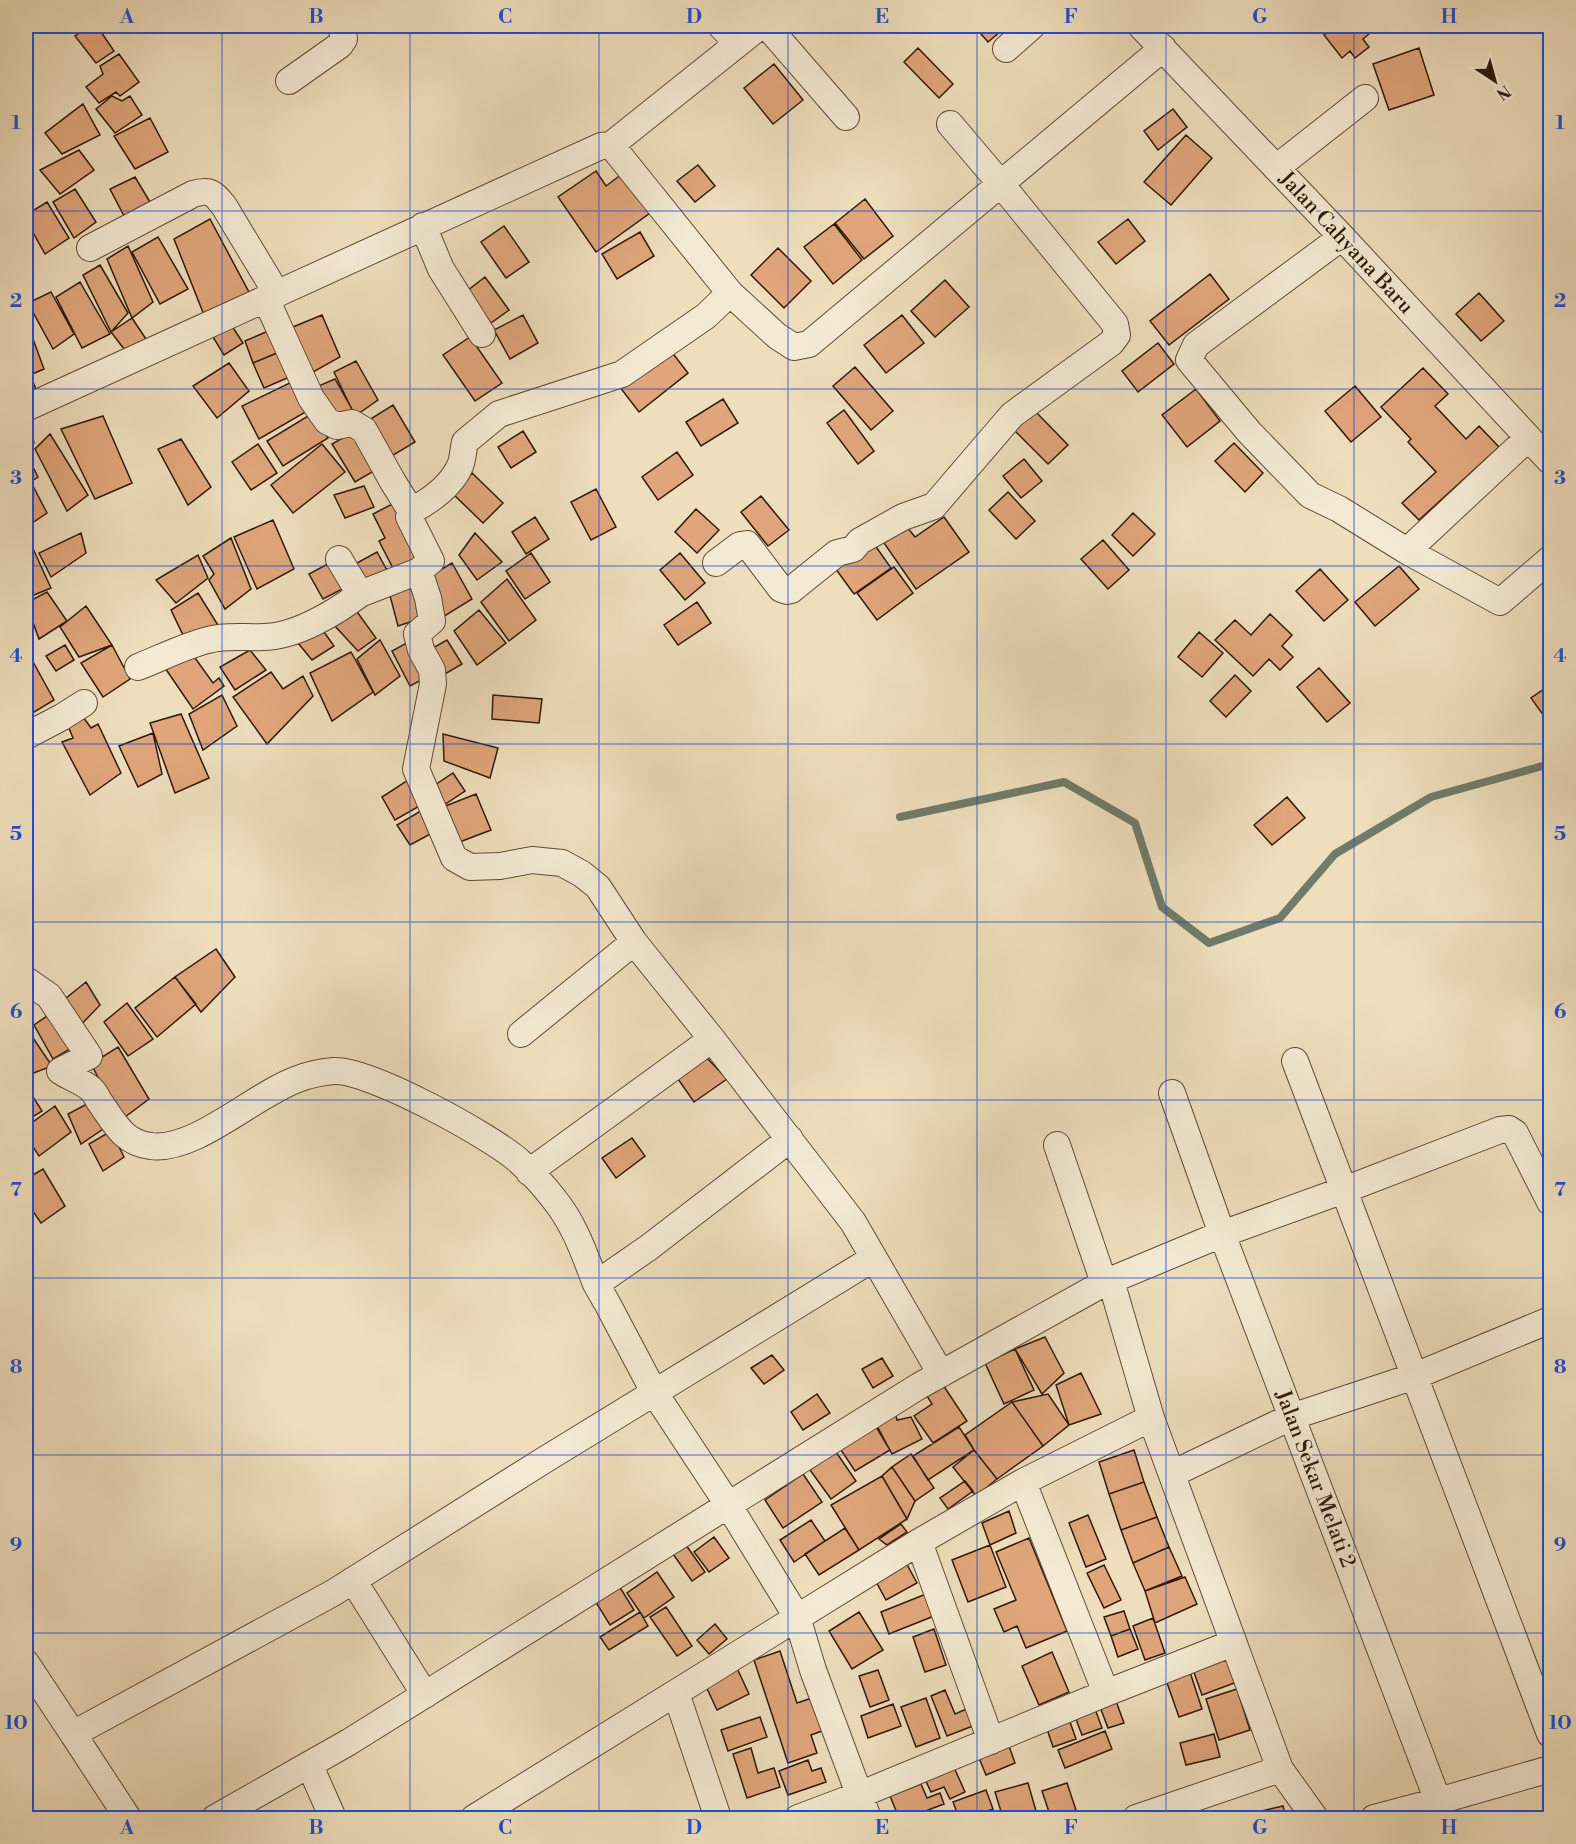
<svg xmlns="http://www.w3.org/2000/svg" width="1576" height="1844" font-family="'Libre Bodoni',serif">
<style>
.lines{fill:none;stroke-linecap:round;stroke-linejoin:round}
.stream{stroke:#707b6a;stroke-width:8}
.building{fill:#e0a57b;stroke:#30190b;stroke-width:1.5}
.street-casing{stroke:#604a37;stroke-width:28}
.street{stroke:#f4ead3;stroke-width:26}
.grid{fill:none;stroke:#1d4ed8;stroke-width:1.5;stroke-opacity:0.55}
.labels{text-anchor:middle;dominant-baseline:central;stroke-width:4.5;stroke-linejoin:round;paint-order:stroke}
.street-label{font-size:21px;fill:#30190b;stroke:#f4ead3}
.neatline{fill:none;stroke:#1d4ed8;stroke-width:2}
.grid-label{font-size:20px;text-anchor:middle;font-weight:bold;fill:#1d4ed8}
</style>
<rect width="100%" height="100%" fill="#eedebc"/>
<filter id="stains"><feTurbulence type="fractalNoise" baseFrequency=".00333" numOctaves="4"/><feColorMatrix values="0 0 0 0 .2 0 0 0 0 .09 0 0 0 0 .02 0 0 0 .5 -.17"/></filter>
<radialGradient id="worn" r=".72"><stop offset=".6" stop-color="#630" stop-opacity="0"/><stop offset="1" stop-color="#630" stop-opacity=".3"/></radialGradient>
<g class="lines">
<path class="stream" d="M900 817 1064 782 1135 823 1162 907 1209 943 1280 918 1335 854 1431 797 1550 764"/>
</g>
<path class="building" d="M90 26H97L114 51 96 63 75 36Z
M974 26H1007L988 42Z
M1336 26H1362L1369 34 1363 39 1369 47 1355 58 1350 51 1342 58 1324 35Z
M918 48 953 84 939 98 904 62Z
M1419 48 1434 95 1389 110 1373 64Z
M119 54 139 82 120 96 116 92 99 103 86 87 103 74 100 66Z
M774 64 803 100 773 124 744 88Z
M112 96 122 101 130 96 142 115 115 133 96 109Z
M83 104 100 135 62 154 45 133Z
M1173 109 1187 127 1158 150 1144 131Z
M150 118 168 152 135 169 114 136Z
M1186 135 1212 158 1171 205 1144 182Z
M79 150 94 170 60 194 40 170Z
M698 165 715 186 695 202 677 181Z
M596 171 606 186 622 174 650 213 596 252 558 197Z
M135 177 150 202 124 216 110 189Z
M75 189 96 222 74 238 53 202Z
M865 199 893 236 864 259 835 223Z
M47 202 69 238 45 254 26 220V215Z
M210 219 250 294 204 315 174 239Z
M1128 219 1145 241 1116 264 1098 242Z
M834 224 862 260 833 284 804 247Z
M504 226 529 262 506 278 481 242Z
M640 232 654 256 617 279 602 254Z
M158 237 188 289 160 304 132 252Z
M128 246 153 302 132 318 107 259Z
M778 248 811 281 784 308 751 275Z
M100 265 128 313 111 332 83 275Z
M1210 274 1229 299 1169 345 1150 321Z
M485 277 509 310 491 323 467 291Z
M945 280 969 307 935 337 911 311Z
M80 282 110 334 82 348 56 297Z
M51 292 74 334 53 349 28 303Z
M1479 293 1504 321 1481 341 1456 314Z
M322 315 340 357 306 376 288 329Z
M523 315 538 343 510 359 494 330Z
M902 315 924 343 886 373 864 345Z
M132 318 148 342 127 353 111 332Z
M26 320 44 369 30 375 38 394 26 397Z
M232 326 243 343 224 355 213 337Z
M275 328 284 350 253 363 245 341Z
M470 337 502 383 475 401 443 355Z
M1158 343 1174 364 1138 392 1122 371Z
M668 347 688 373 639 412 619 386Z
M284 350 294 375 264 388 253 363Z
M356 361 378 400 355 416 334 372Z
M229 363 249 391 217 418 193 386Z
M855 367 893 411 871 430 833 386Z
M1423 368 1448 394 1435 406 1466 439 1479 426 1499 447 1419 520 1402 503 1436 472 1408 442 1411 439 1381 407Z
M335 379 353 411 335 422 316 387Z
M296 380 309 410 259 439 242 406Z
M1355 386 1381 417 1351 442 1325 411Z
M1196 389 1220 421 1187 447 1162 415Z
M723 399 738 423 701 446 686 422Z
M393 405 415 442 390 457 369 420Z
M1033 409 1068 445 1048 464 1013 429Z
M844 410 874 451 858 464 827 423Z
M313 413 328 438 283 466 267 441Z
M27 414 34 443 26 447V415Z
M103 416 132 483 95 499 61 429Z
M357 430 379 468 355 482 332 444Z
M523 431 536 452 511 468 498 447Z
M50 434 88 495 67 511 35 449Z
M181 439 211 487 188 505 158 449Z
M1234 443 1263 473 1245 492 1215 461Z
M258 444 277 473 251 490 232 462Z
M322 444 345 472 293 513 271 485Z
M677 452 693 475 658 500 642 477Z
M26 453 38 477 26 485Z
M1024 459 1042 481 1021 498 1003 476Z
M472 473 503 503 483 523 452 493Z
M33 486 47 513 26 527V489Z
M364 486 374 507 345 518 334 495Z
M596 489 616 527 591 540 571 502Z
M1008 492 1035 521 1016 539 989 510Z
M761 496 789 530 768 546 741 512Z
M398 501 427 557 396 574 379 541 385 538 373 514Z
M696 509 719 530 697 553 675 532Z
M1133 513 1155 534 1133 556 1112 535Z
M535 517 549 539 526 554 512 532Z
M944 517 969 552 916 589 884 543 907 527 915 537Z
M273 520 294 569 257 589 234 537Z
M81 533 86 553 51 577 39 553Z
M475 533 502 562 477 580 459 555Z
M231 538 251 589 225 609 209 580 214 574 203 556Z
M1103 540 1129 570 1108 589 1081 559Z
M872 541 891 568 854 594 835 568Z
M30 542 51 588 29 597 26 590V543Z
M377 552 389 574 372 583 368 577 355 584 346 569Z
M531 553 550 582 525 599 506 571Z
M680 553 705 583 685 600 660 570Z
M198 555 208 578 176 603 156 580Z
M335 560 348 586 323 599 309 574Z
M452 563 472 599 443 617 425 579Z
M1399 566 1419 589 1375 626 1355 602Z
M894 567 913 593 877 620 857 593Z
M1320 569 1348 600 1324 621 1296 591Z
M507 579 536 620 509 641 481 602Z
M415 580 425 617 398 626 388 588Z
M47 592 67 621 39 639 26 603Z
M198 593 221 630 185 639 171 610Z
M697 602 711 623 678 645 664 625Z
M86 606 112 645 79 657 60 627Z
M355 609 376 638 358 651 334 625Z
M479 610 506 643 477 665 454 631Z
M1270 614 1292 635 1282 646 1293 657 1280 670 1269 659 1253 676 1215 640 1235 620 1251 635Z
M319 625 334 646 312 660 293 637Z
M1199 632 1223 653 1202 677 1178 657Z
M380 640 400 676 375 695 357 659Z
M412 640 431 675 410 686 392 651Z
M447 640 462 664 445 674 431 649Z
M65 645 74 660 56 671 46 656Z
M112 645 130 679 103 697 81 663Z
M250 650 266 670 235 690 220 667Z
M190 651 213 683 219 678 224 686 193 709 165 668Z
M351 652 373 692 332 721 310 673Z
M32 660 54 700 26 717V664Z
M1319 668 1350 703 1327 722 1297 687Z
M271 672 283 689 303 676 313 696 267 744 233 697Z
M1235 675 1251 691 1226 717 1210 701Z
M1550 685V716L1546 719 1531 698Z
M222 695 237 726 203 750 189 714Z
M493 695 542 699 539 723 492 719Z
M81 714 91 728 98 724 121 773 90 795 62 742 73 738 66 721Z
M181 714 209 778 175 793 150 723Z
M153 733 162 774 138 787 119 746Z
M443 734 498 748 490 778 444 761Z
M453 773 465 791 444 805 432 787Z
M411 778 423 804 395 820 382 797Z
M476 794 491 830 457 843 443 807Z
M1287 797 1305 818 1272 845 1254 825Z
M424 809 436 831 410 845 397 825Z
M216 949 235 977 201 1012 175 977Z
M175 977 196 1004 157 1037 135 1008Z
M86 982 100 1005 76 1030 60 1003Z
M127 1003 153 1039 128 1056 104 1022Z
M53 1012 75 1046 53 1059 34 1025Z
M27 1029 52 1066 31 1074 26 1066V1030Z
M118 1047 149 1099 121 1120 91 1064Z
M707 1058 727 1079 694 1102 678 1079Z
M28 1089 42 1111 26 1121V1091Z
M87 1104 109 1125 81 1144 68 1114Z
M55 1106 71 1132 39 1156 26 1136V1127Z
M111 1131 124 1157 103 1171 89 1144Z
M632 1138 645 1156 616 1178 602 1158Z
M43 1169 65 1206 41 1223 26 1201V1179Z
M1045 1337 1064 1373 1042 1394 1015 1349Z
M1015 1349 1034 1390 1004 1404 985 1363Z
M772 1355 784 1370 764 1384 751 1368Z
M882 1358 893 1376 873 1388 862 1369Z
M1081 1373 1101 1414 1069 1425 1056 1385Z
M943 1385 967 1421 933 1443 914 1416 932 1404 927 1396Z
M817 1394 830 1413 803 1430 791 1412Z
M1048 1394 1069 1425 1043 1446 1012 1402Z
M1012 1402 1043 1446 997 1479 974 1450 965 1435Z
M895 1411 897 1420 911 1417 922 1439 892 1454 875 1422Z
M875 1425 890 1450 855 1471 839 1447Z
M959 1427 974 1450 928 1480 913 1456Z
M974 1450 997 1479 976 1496 953 1467Z
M1134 1450 1144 1482 1109 1494 1099 1462Z
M836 1452 856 1481 831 1499 810 1470Z
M911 1454 934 1488 915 1501 892 1467Z
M892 1467 915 1501 907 1519 882 1476Z
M803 1474 822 1502 783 1528 765 1500Z
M882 1476 907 1519 859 1550 831 1505Z
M965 1481 973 1491 948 1509 940 1498Z
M1144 1482 1157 1517 1121 1530 1109 1494Z
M1009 1511 1016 1533 990 1545 982 1523Z
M1088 1515 1106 1559 1086 1567 1069 1523Z
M1157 1517 1169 1547 1133 1563 1121 1530Z
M811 1520 825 1541 794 1562 780 1540Z
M901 1524 907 1532 887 1545 879 1539Z
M845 1528 859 1550 819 1575 805 1554Z
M714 1537 729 1558 709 1572 694 1552Z
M1029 1538 1067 1631 1026 1648 1017 1626 1004 1632 994 1609 1016 1600 996 1552Z
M686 1545 705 1572 692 1581 673 1554Z
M990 1545 1006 1587 968 1602 952 1560Z
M1169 1547 1182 1576 1145 1591 1133 1563Z
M904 1559 917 1583 886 1600 873 1576Z
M1104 1565 1121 1600 1104 1608 1087 1573Z
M657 1572 674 1597 644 1618 627 1593Z
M1185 1577 1197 1604 1155 1623 1145 1591Z
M616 1581 634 1610 610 1625 592 1596Z
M926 1594 934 1616 889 1634 881 1612Z
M666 1607 692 1646 677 1656 650 1617Z
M1124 1611 1130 1629 1111 1636 1104 1617Z
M640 1612 648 1626 609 1650 600 1637Z
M859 1612 883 1650 852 1669 829 1631Z
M1153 1618 1165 1653 1145 1660 1133 1626Z
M715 1624 727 1639 709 1654 697 1640Z
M934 1629 946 1665 925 1672 913 1637Z
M1130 1629 1138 1649 1118 1657 1111 1636Z
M780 1651 797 1703 812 1698 822 1731 811 1735 817 1753 788 1763 754 1660Z
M1052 1652 1069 1692 1039 1705 1022 1666Z
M1227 1655 1237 1682 1202 1695 1192 1667Z
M736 1666 749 1694 717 1710 704 1682Z
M878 1670 889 1700 870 1707 859 1676Z
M1190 1672 1202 1709 1179 1717 1166 1680Z
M1237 1689 1250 1730 1219 1740 1206 1699Z
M945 1690 955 1714 971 1707 978 1724 947 1736 931 1696Z
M926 1698 940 1738 916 1747 901 1707Z
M1116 1701 1124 1723 1108 1728 1100 1707Z
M893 1704 901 1726 868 1738 861 1716Z
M1094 1706 1102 1728 1082 1735 1074 1714Z
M760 1717 767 1737 728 1751 721 1730Z
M1069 1719 1076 1739 1053 1747 1046 1726Z
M1105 1731 1112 1749 1065 1768 1058 1750Z
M1214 1734 1220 1757 1186 1765 1180 1743Z
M1009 1746 1015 1763 986 1775 979 1758Z
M751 1748 758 1773 774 1768 780 1787 747 1798 733 1754Z
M808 1760 812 1771 821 1768 826 1782 788 1795 779 1771Z
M952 1763 965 1792 950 1799 944 1787 931 1792 923 1775Z
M1028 1783 1038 1818H1003L995 1792Z
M1067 1783 1076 1810 1051 1818 1042 1791Z
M921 1784 927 1798 940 1793 944 1804 907 1818H899L890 1796Z
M986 1790 993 1809 973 1816 974 1818H959L953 1802Z
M1283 1806 1286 1818H1232Z"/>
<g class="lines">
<defs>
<path id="street" d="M721 26 737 43
M767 26 846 117
M1141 26 1342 237 1550 461
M1006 49 1032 26
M289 81 340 45 344 39 341 26
M611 145 730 293 777 336 794 347 809 344 1163 48
M1276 168 1365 98
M423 226 441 269 482 334
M1342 237 1196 345 1189 360 1249 432 1310 495 1339 509 1407 551 1500 602 1550 559
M90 248 193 194C210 189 214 193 224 206L277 294
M266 299 311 398 327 421 337 426 352 423 364 430 393 482 411 511
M26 408 601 146 611 145 760 26
M1407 551 1528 438
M339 559 360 594 419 571
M716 563 740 545 747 544 781 589 787 591 791 590 837 553 853 549 860 541 903 517 934 506 1012 415 1111 343 1117 335 1115 324 1000 183 950 124
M138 667C161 658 184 646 208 640 226 635 245 638 263 637 295 637 335 613 360 594
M26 736 62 717 84 703
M634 942 598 887 582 874 562 863 532 860 500 866 470 867 454 858 416 769 433 684 432 670 421 650 417 634 432 621 428 598 419 571 431 561 409 517 411 511C430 501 451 486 460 466 463 459 463 450 465 442L499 414 622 374 706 316 730 293
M26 980 49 996 89 1056 60 1071C69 1077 83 1082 91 1089 94 1092 97 1097 99 1101 114 1122 123 1143 151 1146 195 1152 255 1094 298 1079 308 1075 323 1072 334 1071 369 1069 493 1137 520 1162 532 1173 544 1186 554 1199 575 1225 584 1253 596 1284
M521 1034 634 942 712 1039 853 1222 941 1374
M1295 1061 1550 1734
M1172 1093 1222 1234 1438 1801 1374 1818
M790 1139 648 1248 596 1284 607 1303 654 1392 729 1506 797 1617 813 1670 868 1818
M1057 1145 1104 1283
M529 1172 712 1039
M1111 1281 1151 1418 1280 1769 1315 1818
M1172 1474 1291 1417 1415 1376 1550 1320
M1023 1482 1106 1693
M919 1542 991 1741
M353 1580 425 1695
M26 1663 73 1734 333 1593 546 1459 874 1258
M676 1693 718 1818
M73 1734 128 1818
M310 1766 333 1818
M215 1818 349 1742 919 1386 1104 1283 1222 1234 1344 1190 1500 1130 1509 1129 1515 1133 1550 1202
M474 1818 919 1542 1023 1482 1151 1418
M798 1818 859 1795 1106 1693 1233 1643
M1136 1818 1280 1769
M1445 1818 1438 1801 1550 1769"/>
</defs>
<use href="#street" class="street-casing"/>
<use href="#street" class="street"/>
</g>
<path class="grid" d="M222 26V1818M410 26V1818M599 26V1818M788 26V1818M977 26V1818M1166 26V1818M1354 26V1818M26 211H1550M26 389H1550M26 566H1550M26 744H1550M26 922H1550M26 1100H1550M26 1278H1550M26 1455H1550M26 1633H1550"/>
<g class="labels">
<g class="street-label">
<text transform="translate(1346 243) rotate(47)">Jalan Cahyana Baru</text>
<text transform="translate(1315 1479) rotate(69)">Jalan Sekar Melati 2</text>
</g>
</g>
<rect width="1576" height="1844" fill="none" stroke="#eedebc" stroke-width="66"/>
<g transform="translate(1495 81) rotate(144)" stroke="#f4ead3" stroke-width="4.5" paint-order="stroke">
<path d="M0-4.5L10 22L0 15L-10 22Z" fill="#30190b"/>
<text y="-9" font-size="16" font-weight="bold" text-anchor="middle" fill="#30190b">N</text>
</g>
<rect x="33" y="33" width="1510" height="1778" class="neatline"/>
<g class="grid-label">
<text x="127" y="23">A</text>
<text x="316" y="23">B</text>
<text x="505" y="23">C</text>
<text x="694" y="23">D</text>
<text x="882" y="23">E</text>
<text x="1071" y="23">F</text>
<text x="1260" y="23">G</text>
<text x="1449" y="23">H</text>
<text x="16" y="129">1</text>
<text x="1560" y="129">1</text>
<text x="16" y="307">2</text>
<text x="1560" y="307">2</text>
<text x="16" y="484">3</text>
<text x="1560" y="484">3</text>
<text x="16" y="662">4</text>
<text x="1560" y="662">4</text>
<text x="16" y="840">5</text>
<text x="1560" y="840">5</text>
<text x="16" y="1018">6</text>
<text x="1560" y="1018">6</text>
<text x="16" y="1196">7</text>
<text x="1560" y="1196">7</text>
<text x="16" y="1373">8</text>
<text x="1560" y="1373">8</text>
<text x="16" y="1551">9</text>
<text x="1560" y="1551">9</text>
<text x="16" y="1729">10</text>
<text x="1560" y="1729">10</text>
<text x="127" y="1834">A</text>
<text x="316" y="1834">B</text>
<text x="505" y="1834">C</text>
<text x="694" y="1834">D</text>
<text x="882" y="1834">E</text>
<text x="1071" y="1834">F</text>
<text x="1260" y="1834">G</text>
<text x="1449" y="1834">H</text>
</g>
<rect width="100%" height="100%" filter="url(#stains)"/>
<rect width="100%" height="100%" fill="url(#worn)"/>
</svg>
